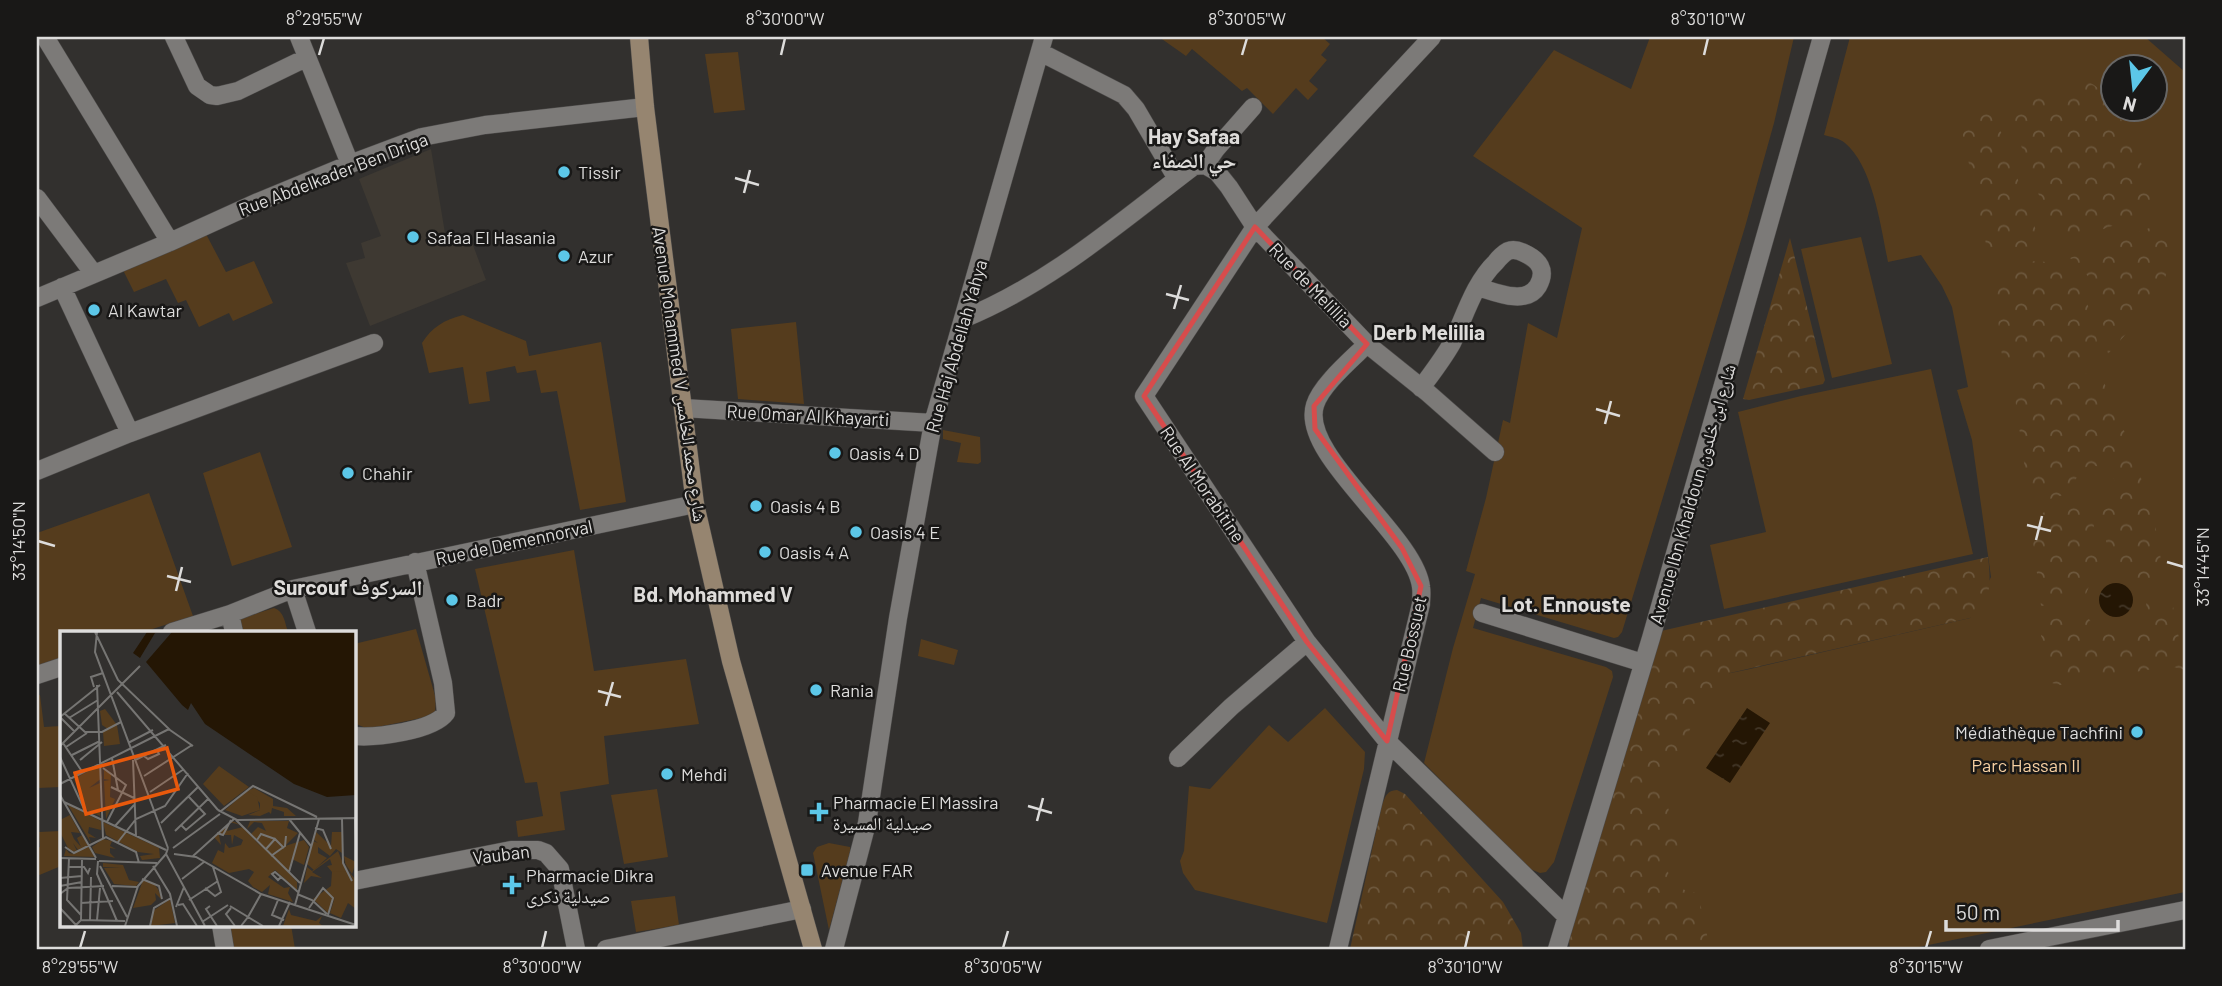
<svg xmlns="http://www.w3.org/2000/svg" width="2222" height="986" font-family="Barlow,'Noto Naskh Arabic',sans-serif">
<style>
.built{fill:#3e3932}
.green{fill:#553c1d;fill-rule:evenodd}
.forest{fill:url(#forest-crowns)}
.water{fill:url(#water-ripples)}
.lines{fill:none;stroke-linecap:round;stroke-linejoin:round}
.street-casing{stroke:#4d4b4a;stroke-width:19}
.secondary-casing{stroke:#4d4b4a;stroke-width:19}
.street{stroke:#7c7a78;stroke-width:18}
.secondary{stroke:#968570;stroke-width:18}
.marked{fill:none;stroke:#d74c4c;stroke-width:5;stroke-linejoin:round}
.ticks{fill:none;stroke:#dddcdb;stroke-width:2.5}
.poi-dot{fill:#5cc7e8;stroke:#191817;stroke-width:2.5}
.labels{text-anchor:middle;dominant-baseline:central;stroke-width:5;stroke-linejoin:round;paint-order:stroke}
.poi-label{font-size:18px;fill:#dddcdb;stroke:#191817;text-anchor:start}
.street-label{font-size:18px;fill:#dddcdb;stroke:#191817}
.park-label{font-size:18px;fill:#f7d0a2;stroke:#191817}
.quarter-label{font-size:21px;font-weight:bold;fill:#dedcda;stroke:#191817}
.inset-road{fill:none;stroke:#767573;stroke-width:2}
.view{fill:#e8590c;fill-opacity:0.15;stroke:#e8590c;stroke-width:3.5}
.inset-edge{fill:none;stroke:#dddcdb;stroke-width:3.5}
.neatline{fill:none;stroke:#dddcdb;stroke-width:2.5}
.ticks-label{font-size:18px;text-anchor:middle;fill:#dddcdb}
</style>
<defs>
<pattern id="forest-crowns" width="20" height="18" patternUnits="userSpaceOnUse" patternTransform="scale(1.75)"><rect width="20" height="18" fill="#553c1d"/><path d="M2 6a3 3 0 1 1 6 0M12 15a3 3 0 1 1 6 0" fill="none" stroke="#6d583d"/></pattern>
<pattern id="water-ripples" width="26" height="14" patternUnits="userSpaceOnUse" patternTransform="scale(1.75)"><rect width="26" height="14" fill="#241604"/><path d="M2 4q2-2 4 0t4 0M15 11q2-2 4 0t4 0" fill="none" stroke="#433728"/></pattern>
</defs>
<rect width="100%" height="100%" fill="#32302e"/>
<path class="built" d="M431 149 446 239 470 237 486 280 370 326 346 263 365 258 361 243 381 236 359 179Z"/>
<path class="green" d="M1159 37H1322L1330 44 1321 55 1327 60 1309 81 1318 89 1308 100 1296 88 1273 114 1247 88 1242 91 1192 49 1186 56Z
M1650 37H1794L1774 123 1745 227 1622 632 1618 637 1614 638 1481 598 1473 628 1606 667 1612 671 1613 677 1554 862 1546 872 1540 873 1528 868 1424 763 1453 648 1475 574 1466 571 1486 498 1503 420 1510 423 1528 323 1557 338 1582 228 1473 156 1554 50 1631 89Z
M1850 37H2145L2185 72V892L1909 949H1570L1588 876 1642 697 1662 687 1750 669 1970 618 1991 577 1972 440 1957 390 1968 387 1952 307 1942 286 1921 255 1888 262C1881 228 1873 166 1845 143 1839 138 1831 137 1824 135ZM2114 66H2156V108H2114Z
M738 52 745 110 714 113 705 54Z
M206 234 226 272 254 261 273 303 233 321 229 313 199 327 186 300 178 303 166 279 134 292 122 268Z
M1861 237 1892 364 1832 378 1801 249Z
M463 315 526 341 529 356 601 342 626 502 580 510 557 391 541 393 536 370 517 373 515 366 486 372 490 401 469 404 463 367 429 373 422 343C432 327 444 320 463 315Z
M796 322 804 404 738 399 731 329Z
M1931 369 1973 554 1724 609 1710 545 1766 532 1738 412 1801 396Z
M943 430 980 437 981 462 978 464 957 462 961 443 943 439Z
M260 452 292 547 232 566 203 473Z
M149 493 193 616 143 632H61V660L37 668V533Z
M574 550 594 671 686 659 699 724 604 736 609 784 560 792 565 830 518 837 516 821 543 816 537 782 525 783 475 569Z
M274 608C284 611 285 623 288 632H237L236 620Z
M416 629 436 699 435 712 431 716 368 729 354 723V644Z
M921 639 958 650 954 665 918 656Z
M40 695 44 727 61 726V787L38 788 37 794V696Z
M1325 708 1365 752 1364 769 1327 923 1195 890 1183 873 1180 861 1184 851 1189 786 1210 789 1269 725 1288 742Z
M657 789 668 857 624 864 611 795Z
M61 831V866L37 876V848L40 847 39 832Z
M829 843 850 847V852L829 930 813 853 817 847Z
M675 896 679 925 636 932 631 901Z
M229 925H291L295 949H227Z"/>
<path class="forest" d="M2088 82C2118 92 2146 176 2157 204L2155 211 2069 241H2061L2054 237 2010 115 2014 106Z
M1984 113H1991L1996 118 2038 236 2037 246 1990 249 1986 244 1960 122 1963 118Z
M2160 224 2164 225C2166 232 2169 240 2170 247 2176 282 2130 330 2108 354 2101 318 2102 280 2070 258Z
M1790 238 1825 380 1823 384 1749 400 1743 399Z
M2037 261C2046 262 2056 263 2063 267 2083 279 2101 335 2097 357L2006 362 2002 356 1993 273 1994 268 2000 265Z
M2091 373 2097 374 2103 380 2125 433 2153 512 2163 572 2162 577 2144 583 2129 574 2113 570 2099 511C2152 499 2081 428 2073 492L2030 505 2013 384 2022 377Z
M2077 502 2081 507 2091 511 2103 575 2090 584 2084 599 2041 606 2030 517Z
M1988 557C1991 581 1992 603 1970 618L1730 673 1715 685 1665 774C1661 798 1673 821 1681 843 1676 847 1671 851 1668 857 1662 876 1680 893 1698 893L1710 949H1570L1569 940 1661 631Z
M2171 596 2185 670 2170 666 2060 685 2048 682 2039 621 2086 614C2101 645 2150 640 2146 600Z
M1397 790 1405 794 1503 902 1521 933 1523 949H1350L1382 805C1386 795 1387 791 1397 790Z"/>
<path class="water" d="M2099 600a17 17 0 1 1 34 0a17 17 0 1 1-34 0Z
M1747 708 1770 723 1730 783 1706 768Z"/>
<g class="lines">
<defs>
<path id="street" d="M45 37 170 242
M174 37 197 86 210 95 217 96 238 91 306 58
M299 37 350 164
M1432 37 1255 227 1144 396 1307 642 1387 741 1566 916
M1040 52 1124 95 1136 109 1177 179
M1205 165 1216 149 1253 107
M37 198 94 274
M62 287 130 433
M37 298 170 242 258 202 350 164 422 137 485 125 645 107
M963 319C1051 283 1120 222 1194 166L1205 165 1217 172 1229 187 1255 227 1367 344 1428 393 1495 452
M1421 388C1432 373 1443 359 1452 343 1465 316 1474 283 1496 262 1498 259 1504 253 1508 251 1513 249 1520 251 1524 253 1539 260 1547 270 1538 286 1526 306 1495 292 1478 287
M683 408 933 423
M37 471 130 433 374 343
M293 589 307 632
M1482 613 1643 663
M230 614 234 632
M172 632 230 614 293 589 695 504
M37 675 61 667
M354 736C375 738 433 731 446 713L443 683 415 562
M1178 758 1231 707 1307 642
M354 881 511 850H538L546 853 560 869 576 949
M221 925 225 949
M606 949 802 909
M834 949 867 823 898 618 933 423 1044 37
M1338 949 1421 604C1421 599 1422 593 1421 587 1415 535 1299 455 1315 405 1321 385 1352 359 1367 344
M1557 949 1651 638 1822 37
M1989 949 2185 910"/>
<path id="secondary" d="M639 37 645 107 695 504 731 661 813 949"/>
</defs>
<use href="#street" class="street-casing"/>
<use href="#secondary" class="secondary-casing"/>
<use href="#street" class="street"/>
<use href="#secondary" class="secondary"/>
</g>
<path class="marked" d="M1255 227 1367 344 1314 406 1315 429 1402 548 1421 586 1387 741 1307 642 1144 396Z"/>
<path class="ticks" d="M319 55 324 38M781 55 785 38M1242 55 1247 38M1704 55 1708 38M735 178 759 185M744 193 750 170M1166 294 1189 300M1174 309 1181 285M1596 409 1620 416M1605 424 1611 401M2027 525 2051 531M2036 540 2042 516M38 541 55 546M2167 562 2184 567M167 576 191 582M176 591 182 567M598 691 621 697M606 706 613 682M1028 806 1052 813M1037 821 1043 798M80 948 85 931M542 948 546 931M1003 948 1008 931M1465 948 1469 931M1926 948 1931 931"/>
<g class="poi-dot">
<circle cx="564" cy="172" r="7"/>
<circle cx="413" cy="237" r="7"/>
<circle cx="564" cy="256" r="7"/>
<circle cx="94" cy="310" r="7"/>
<circle cx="835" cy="453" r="7"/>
<circle cx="348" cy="473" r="7"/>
<circle cx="756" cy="506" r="7"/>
<circle cx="856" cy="532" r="7"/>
<circle cx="765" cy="552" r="7"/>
<circle cx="452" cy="600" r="7"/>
<circle cx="816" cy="690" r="7"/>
<circle cx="2137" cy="732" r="7"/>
<circle cx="667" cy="774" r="7"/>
<path d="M815.5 801.5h7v7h7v7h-7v7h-7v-7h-7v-7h7z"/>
<rect x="800" y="863" width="14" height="14" rx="3.5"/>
<path d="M508.5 874.5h7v7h7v7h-7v7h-7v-7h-7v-7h7z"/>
</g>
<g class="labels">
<g class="poi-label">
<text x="578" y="172">Tissir</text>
<text x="427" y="237">Safaa El Hasania</text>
<text x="578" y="256">Azur</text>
<text x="108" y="310">Al Kawtar</text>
<text x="849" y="453">Oasis 4 D</text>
<text x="362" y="473">Chahir</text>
<text x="770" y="506">Oasis 4 B</text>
<text x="870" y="532">Oasis 4 E</text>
<text x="779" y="552">Oasis 4 A</text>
<text x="466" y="600">Badr</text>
<text x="830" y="690">Rania</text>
<text x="2123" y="732" text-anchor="end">Médiathèque Tachfini</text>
<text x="681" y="774">Mehdi</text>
<text x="833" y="802">Pharmacie El Massira<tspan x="833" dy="21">صيدلية المسيرة</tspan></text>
<text x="821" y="870">Avenue FAR</text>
<text x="526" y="875">Pharmacie Dikra<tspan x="526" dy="21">صيدلية ذكرى</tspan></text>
</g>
<g class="street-label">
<text transform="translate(333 174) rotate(-21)">Rue Abdelkader Ben Driga</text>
<text transform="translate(1311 285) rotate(46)">Rue de Melillia</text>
<text transform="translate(956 346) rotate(-74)">Rue Haj Abdellah Yahya</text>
<text transform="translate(680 374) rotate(82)">Avenue Mohammed V شارع محمد الخامس</text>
<text transform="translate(808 415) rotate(3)">Rue Omar Al Khayarti</text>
<text transform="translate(1203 484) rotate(56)">Rue Al Morabitine</text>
<text transform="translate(1692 494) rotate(-74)">Avenue Ibn Khaldoun شارع ابن خلدون</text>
<text transform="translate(514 542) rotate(-12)">Rue de Demennorval</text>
<text transform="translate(1409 644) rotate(-77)">Rue Bossuet</text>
<text transform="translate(501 854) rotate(-7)">Vauban</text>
</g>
<g class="park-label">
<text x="2026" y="765">Parc Hassan II</text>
</g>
<g class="quarter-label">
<text x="1194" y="135">Hay Safaa<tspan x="1194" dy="24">حي الصفاء</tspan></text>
<text x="1429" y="331">Derb Melillia</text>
<text x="348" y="586">Surcouf السركوف</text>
<text x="713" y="593">Bd. Mohammed V</text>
<text x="1566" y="603">Lot. Ennouste</text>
</g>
</g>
<g transform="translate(60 631)">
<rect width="296" height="296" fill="#32302e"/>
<path d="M45 78 57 94 60 113 44 115 43 101 48 98 42 94 40 80ZM39 134 42 147 29 157 40 152V185L27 179 14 148ZM44 139 51 142 50 166 55 168 46 188 44 150 50 149 44 148ZM194 157 213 168V175L227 177 236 185H224V181L212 177 211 183 209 181 200 185 188 184 200 179V172L187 160ZM8 174 41 190V199L29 196 28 202 36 207 29 206 31 212ZM10 184 20 202 11 201 14 208 21 216 17 207 22 204 35 226 4 225 6 218 9 222 14 223 23 217 18 219 13 212 17 220 10 221 0 201V189ZM171 190 175 191 180 194 170 191 167 200 183 196 202 217 191 203 198 196 206 200 202 192 194 191 187 198 190 190H229L227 197 238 202 225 215 244 209 249 216 244 234 232 228 228 241 237 251V259L215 239 208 246 224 257 230 256 228 262 233 271 208 263 210 254 202 261 193 256 188 250 194 241 189 238 169 242 152 232 158 219 164 222 165 212 169 217 181 214 183 209 174 204 172 214 171 204H159L161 214 154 206ZM43 191 99 217 100 227 82 229 80 225 94 223 78 221 46 204ZM256 201 271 215 272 201H282V222L276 218 270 225 258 216V222L267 227 254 239 247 233 253 210 258 212 254 209ZM43 208 52 210 50 215 56 218 50 217V222L55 227 35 222 32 216ZM284 225 296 231 292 243 285 232 289 241 296 249V278L288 272 281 287 270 282 275 266 268 282 253 268 271 255 272 240H286L293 249 286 236ZM43 232 63 234 69 249 79 251 76 255 54 253 44 237H61L43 236ZM83 249 94 253 98 258 102 269 95 262 96 269 91 274 73 277ZM110 268 115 292 91 295 93 280ZM229 278 231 284 256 290 262 285 259 292 263 295H223Z" fill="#553c1d"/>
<path d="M159 135 189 156 164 175 143 153ZM187 160 197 166 200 179 182 185 165 179ZM278 220 286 240 272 241 267 235 272 234 270 228 252 241 262 247 251 245 244 252 247 236 252 240Z" fill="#553c1d"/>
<path d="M87 1H102L95 2 80 27 73 22ZM112 1H296V164L267 166 234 153 145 93 131 72 128 79 122 74 86 31Z" fill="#241604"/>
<path class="inset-road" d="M35 1 58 49 110 99 133 115M37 1 35 21 108 217M37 54 43 207M34 56 31 46 43 42M57 61 158 179M4 82 25 101H42L61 91M0 86 40 54M0 86 15 101M9 87 38 69M3 112 23 142M68 112 93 99M0 115 80 35M6 116 27 102M12 124 40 110M84 125 88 128 99 123 97 119M0 126 25 180M23 127 20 129 42 111M52 127 58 159M73 129 76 205M75 129 106 114M43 137 66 154 47 191M84 145 132 114M0 153 109 98M51 156 74 167M90 161 124 138M0 164 36 227M4 171 106 219M158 179 177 189 296 187M161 180 193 155 257 186M295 187 296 209M229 188 251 215M282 188 283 232 292 250M176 189 240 252M101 192 138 156M121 194 126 199 145 183 129 166M55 195 74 174M255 197 263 199 271 218M115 200 148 168M157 202 163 204 171 189M197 209 201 203 215 208M58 211 76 188 105 175 128 142M5 216 14 222 46 206 76 221 79 232M108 217 106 223 145 295M113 217 160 183M206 218 215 208 224 217M114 223 136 226 201 263 296 294M133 225 174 188M211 225 225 215 226 205M0 227 36 228M9 228 7 269 21 284M38 230 37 243 57 290M39 230 97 232M40 235 67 286M93 235 110 263 117 295M9 236H24L28 242 30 237M229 241 240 202M221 246 218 249 212 243 215 241 221 246 228 252 238 261M0 247 22 245M82 248 99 255 102 268M122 248 144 231M0 255 22 251M52 255 77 256M145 257 155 265 161 261 153 236M0 263 8 257 44 255M201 263 188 286 203 295M237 263 252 269 267 283M129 269 158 250M218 269 212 284 224 289M21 272 53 270M118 274 123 273 137 295M235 274 259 188M150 275 146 278 157 295M170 275 188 286 181 295M116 276 124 256M0 277 16 294M171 277 166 283 175 295M249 277 263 257 273 267 268 284M21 289 22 229M30 289 31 246M37 289 40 257M142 291 168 274M15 295 21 289 65 290M65 295 78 255 106 223M90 295 94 277 111 267M219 295 230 271"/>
<path class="view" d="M107 117 118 158 26 183 15 142Z"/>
<rect width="296" height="296" class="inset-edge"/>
</g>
<rect width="2222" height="986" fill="none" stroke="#191817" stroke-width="77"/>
<g transform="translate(2134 88) rotate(195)"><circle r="33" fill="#191817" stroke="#676665" stroke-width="2"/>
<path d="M0-5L12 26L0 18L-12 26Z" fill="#5cc7e8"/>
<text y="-10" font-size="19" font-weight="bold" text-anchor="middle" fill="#dddcdb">N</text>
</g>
<path d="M1946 920v10h172v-10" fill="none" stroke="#dddcdb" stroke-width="3.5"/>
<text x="1956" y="920" font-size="21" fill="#dddcdb" stroke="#191817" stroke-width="5" paint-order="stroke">50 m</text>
<rect x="38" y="38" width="2146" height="910" class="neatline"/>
<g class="ticks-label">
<text x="324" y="25">8°29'55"W</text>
<text x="785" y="25">8°30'00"W</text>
<text x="1247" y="25">8°30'05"W</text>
<text x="1708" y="25">8°30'10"W</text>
<text transform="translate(19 541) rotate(-90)" y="6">33°14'50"N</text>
<text transform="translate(2203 567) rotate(-90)" y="6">33°14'45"N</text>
<text x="80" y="973">8°29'55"W</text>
<text x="542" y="973">8°30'00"W</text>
<text x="1003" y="973">8°30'05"W</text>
<text x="1465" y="973">8°30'10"W</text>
<text x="1926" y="973">8°30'15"W</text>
</g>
</svg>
